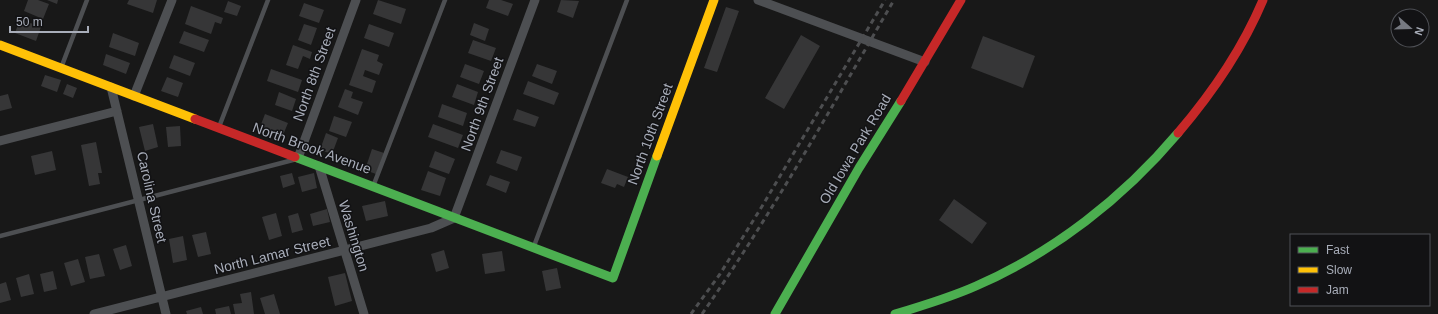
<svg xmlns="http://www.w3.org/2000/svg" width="1438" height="314" font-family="Arial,sans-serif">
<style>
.building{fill:#363637}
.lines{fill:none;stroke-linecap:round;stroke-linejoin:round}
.lane{stroke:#4d4f52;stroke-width:4.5}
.street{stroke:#4d4f52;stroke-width:9}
.fast{stroke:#4caf50;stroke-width:9}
.slow{stroke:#ffc107;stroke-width:9}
.jam{stroke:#c62828;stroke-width:9}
.rail{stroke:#4d4e50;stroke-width:3;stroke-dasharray:5 4;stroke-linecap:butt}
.labels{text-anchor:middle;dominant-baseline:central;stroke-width:3;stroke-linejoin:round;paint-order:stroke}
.street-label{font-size:14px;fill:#a8adb9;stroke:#121214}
</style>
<rect width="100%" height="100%" fill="#181818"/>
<path class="building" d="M28 0H38L49 4 43 19 24 11Z
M47 0H58L57 4Z
M129 0H157L153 13 127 4Z
M378 0 406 9 401 24 373 14Z
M489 0H501L513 4 508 16 486 8Z
M561 0 579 1 573 18 557 12Z
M228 1 241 6 237 16 224 12Z
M304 3 324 10 319 23 299 16Z
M191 6 223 18 221 24 215 22 211 34 185 24Z
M726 7 739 11 717 72 704 68Z
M20 19 41 27 36 41 15 33Z
M474 23 489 29 485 41 470 35Z
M304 24 317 28 311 45 298 40Z
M369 24 394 33 389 47 364 38Z
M184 31 209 40 204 52 179 43Z
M113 33 139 43 135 56 109 47Z
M801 35 820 46 784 109 765 98Z
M983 36 1035 56 1023 88 971 68Z
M473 40 496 48 491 61 468 53Z
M293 45 312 52 310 59 303 56 298 69 286 65Z
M362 49 379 55 377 61 383 64 379 75 365 70 363 76 376 81 372 93 349 85Z
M106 54 130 63 126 74 103 65Z
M174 55 195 63 190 76 169 68Z
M465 64 484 71 479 84 460 77Z
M537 64 557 71 552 84 532 76Z
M271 69 302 80 298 92 267 81Z
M45 75 61 80 57 92 41 86Z
M167 77 183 83 178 97 161 91Z
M528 81 559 93 554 105 523 94Z
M67 84 77 88 73 98 63 94Z
M457 84 478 92 474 105 452 97Z
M345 89 353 92 351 98 363 102 358 115 338 107Z
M279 92 296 99 292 111 275 105Z
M8 94 12 108 0 111V96Z
M442 104 467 113 463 126 438 117Z
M517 109 539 117 535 127 513 120Z
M265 114 288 123 283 135 260 127Z
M334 116 352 122 346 137 329 131Z
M153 124 158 147 145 151 139 127Z
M433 124 463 135 458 148 428 137Z
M180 126 181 146 168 147 166 127Z
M326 133 338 138 332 154 320 150Z
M96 142 102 173H98L100 184 89 186 81 145Z
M372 149 384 153 376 174 365 170Z
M501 150 522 157 517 171 496 163Z
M52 151 56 170 35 175 31 156Z
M435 151 455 159 449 174 429 167Z
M607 169 628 177 624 187 617 184 615 188 601 183Z
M428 171 446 178 440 196 421 190Z
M292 173 295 184 283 188 280 176Z
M314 173 317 188 302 192 298 177Z
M490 175 510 182 506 193 486 185Z
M954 199 987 223 972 244 939 220Z
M385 201 388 216 366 221 362 206Z
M327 209 330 222 313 226 310 214Z
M276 213 282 236 269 240 262 217Z
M298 213 303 230 292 233 288 216Z
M206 232 211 254 198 257 192 235Z
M183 236 187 260 173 263 169 239Z
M126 245 132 266 120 270 113 249Z
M444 250 449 268 436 272 431 254Z
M502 251 505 271 485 274 482 254Z
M99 254 105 276 90 279 85 257Z
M78 259 85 282 71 286 64 263Z
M557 268 561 288 546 291 542 271Z
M53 271 57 289 44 292 40 274Z
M345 273 352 301 335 306 328 277Z
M29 274 34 294 21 297 16 278Z
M6 282 11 300 0 303V284Z
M251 292 254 314H235L233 304 242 303 240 294Z
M274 294 280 314H265L260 298Z
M229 306 231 314H216L215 309Z
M201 307 203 314H187L186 311Z"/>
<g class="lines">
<path class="lane" d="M61 68 87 0
M219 127 268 0
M374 184 445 0
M0 236 293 160
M534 246 627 0"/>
<path class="street" d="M758 0 925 62
M111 87 166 314
M134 96 172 0
M0 141 117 111
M298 158 356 0
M319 166 364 314
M94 314 431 228 454 218 535 0"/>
<path class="fast" d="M295 157 613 278 657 156
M775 314 859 168 901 101
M895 314C922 306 949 298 976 286 1054 252 1123 198 1178 133"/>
<path class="slow" d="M0 45 195 119
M657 156 714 0"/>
<path class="jam" d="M901 101 961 0
M195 119 295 157
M1178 133C1213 92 1242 50 1263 0"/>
<path class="rail" d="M691 314 720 274 761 208 885 0
M702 314C772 214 832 106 894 0"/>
</g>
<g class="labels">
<g class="street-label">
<text transform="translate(314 74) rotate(-70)">North 8th Street</text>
<text transform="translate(482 104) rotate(-70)">North 9th Street</text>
<text transform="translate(650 134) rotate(-70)">North 10th Street</text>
<text transform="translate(312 148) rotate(20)">North Brook Avenue</text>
<text transform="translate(855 149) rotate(-59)">Old Iowa Park Road</text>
<text transform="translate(152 197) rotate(77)">Carolina Street</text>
<text transform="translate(354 236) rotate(73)">Washington</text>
<text transform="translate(272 255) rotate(-14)">North Lamar Street</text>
</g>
</g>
<rect x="1290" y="234" width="140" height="72" fill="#121214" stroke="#4e5056"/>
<rect x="1298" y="247" width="20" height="6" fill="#4caf50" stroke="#4e5056"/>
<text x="1326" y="254" font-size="12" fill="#a8adb9">Fast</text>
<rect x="1298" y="267" width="20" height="6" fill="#ffc107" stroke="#4e5056"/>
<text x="1326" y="274" font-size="12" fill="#a8adb9">Slow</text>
<rect x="1298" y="287" width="20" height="6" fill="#c62828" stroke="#4e5056"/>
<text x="1326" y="294" font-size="12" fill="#a8adb9">Jam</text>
<g transform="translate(1410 28) rotate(110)"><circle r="19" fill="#121214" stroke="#4e5056"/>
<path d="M0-3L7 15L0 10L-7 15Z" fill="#767981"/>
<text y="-6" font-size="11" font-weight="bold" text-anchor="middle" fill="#a8adb9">N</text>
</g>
<path d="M10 26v6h78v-6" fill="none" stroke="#a8adb9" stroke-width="2"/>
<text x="16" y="26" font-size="12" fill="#a8adb9" stroke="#121214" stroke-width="3" paint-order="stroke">50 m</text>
</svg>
